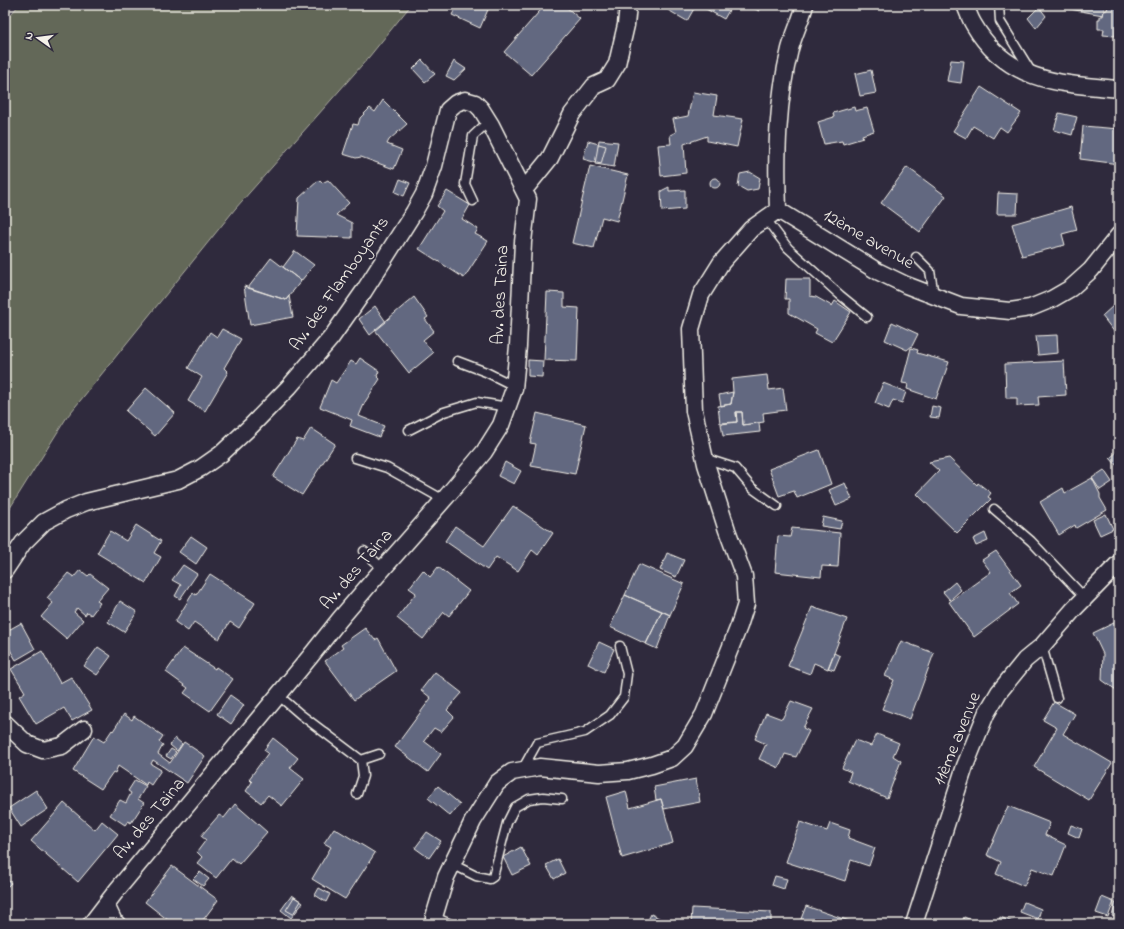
<svg xmlns="http://www.w3.org/2000/svg" width="1124" height="929" font-family="'Indie Flower',sans-serif">
<style>
.green{fill:#636759;stroke:#acaca0}
.building{fill:#626780;stroke:#f4f1e8}
.lines{fill:none;stroke-linecap:round;stroke-linejoin:round}
.service-casing{stroke:#f4f1e8;stroke-width:11}
.minor-casing{stroke:#f4f1e8;stroke-width:19}
.service{stroke:#2f2a3d;stroke-width:8}
.minor{stroke:#2f2a3d;stroke-width:16}
.labels{text-anchor:middle;dominant-baseline:central;stroke-width:3.5;stroke-linejoin:round;paint-order:stroke}
.street-label{font-size:18px;fill:#f4f1e8;stroke:#2f2a3d}
</style>
<rect width="100%" height="100%" fill="#2f2a3d"/>
<filter id="ink" filterUnits="userSpaceOnUse"><feTurbulence type="fractalNoise" baseFrequency=".025" numOctaves="2"/><feDisplacementMap in="SourceGraphic" scale="8" xChannelSelector="R" yChannelSelector="G"/><feConvolveMatrix kernelMatrix="1 2 1 2 8 2 1 2 1" color-interpolation-filters="sRGB"/></filter>
<g filter="url(#ink)">
<path class="green" d="M19 5H411L369 57 235 209 67 417 5 516V21Z"/>
<path class="building" d="M457 5H490L480 28 452 15Z
M545 5H564L580 19 531 75 504 52Z
M671 5H696L687 21 668 10Z
M699 5H732L724 19Z
M748 5H762L759 11Z
M1065 5H1105L1103 15 1064 8Z
M1108 5H1119V27H1117L1115 36 1103 35 1104 29H1098V19H1100V16H1103L1104 11 1107 10Z
M1039 7 1046 16 1036 28 1028 18Z
M422 60 435 74 425 82 413 69Z
M951 60 964 61 961 83 947 81Z
M454 61 466 69 454 80 446 76Z
M871 70 876 93 860 96 855 74Z
M981 87 1021 113 1007 132 1000 127 993 138 973 126 966 138 953 131Z
M693 92 717 96 714 115 743 119 737 147 707 141V136L684 144 686 173 661 176 658 145 671 144 670 135 676 132 673 119 688 116Z
M383 100 407 124 389 140 387 144 402 150 394 169 361 157 356 158 343 154 353 124 358 125 360 118 370 108 375 112Z
M854 107 855 111 867 108 874 131 862 135 863 138 843 144 842 141 824 144 818 122 834 117 833 113Z
M1059 113 1077 117 1072 135 1054 130Z
M1083 126 1119 129V164L1080 159Z
M599 140 618 142 614 167 595 164Z
M588 141 606 146 601 164 583 159Z
M590 166 628 175 617 221 602 217 594 248 572 243Z
M907 167 946 196 920 232 881 203Z
M750 172 760 178 758 189 747 191 738 186 740 174Z
M710 183a5 5 0 1 1 10 0a5 5 0 1 1-10 0Z
M400 179 410 183 404 196 395 192Z
M319 180 322 183 328 180 349 203 336 215 352 223V238L297 236 299 198Z
M669 187V191L685 190V209L662 211 661 191Z
M447 191 470 205 462 219 478 229 475 234 488 241 464 278 419 249 443 211 437 206Z
M998 193 1018 194 1017 214H997Z
M1071 207 1077 230 1062 234 1065 245 1022 256 1012 224Z
M295 251 314 265 301 281 283 267Z
M271 258 301 281 286 300 248 288Z
M786 279H810V296L816 297 832 306 835 301 851 312 832 342 815 333 817 329 789 313V299H785Z
M244 286 286 300 289 296 293 317 250 325Z
M547 292 564 293V307L579 308 577 361 544 360Z
M414 297 428 317 425 319 434 331 423 340 433 353 409 373 375 330Z
M1114 305 1118 309 1119 308V338L1102 316Z
M375 306 386 322 370 335 359 319Z
M892 322 918 334 912 346 907 350 885 340Z
M222 329 241 339 224 368 228 372 205 411 188 401 202 377 188 368 210 332 217 337Z
M1057 335 1058 353 1038 355 1036 336Z
M911 348 918 350 917 353 949 362 936 399 907 389 908 384 902 383Z
M360 358 379 371 377 376 380 379 365 402 359 416 384 426 379 437 350 426 352 420 320 407 331 380 336 383 351 361 356 364Z
M528 360 543 361 542 377 528 376Z
M1064 361 1066 395 1038 397 1039 405 1017 406V398H1006L1005 364Z
M767 375 769 390 783 388 786 410 763 413 764 422 743 425 742 412H736L737 422 720 423 718 406 731 404 733 392 732 379Z
M883 383 906 392 902 403 893 400 889 409 875 403Z
M146 388 175 413 155 436 126 411Z
M733 392 731 404 721 406 719 395Z
M932 406 941 408 939 418 930 417Z
M736 412H742L743 425 759 423 760 432 723 436 721 424 737 422Z
M537 413 586 425 575 474 531 466 536 444 530 443Z
M311 428 335 444 302 495 273 477 297 439 303 441Z
M819 450 831 484 797 498 794 491 779 496 769 469Z
M1119 450V468L1110 458Z
M949 458 977 485 978 483 991 493 988 497 991 499 957 533 917 494 939 471 929 462Z
M505 462 521 471 514 484 498 476Z
M1104 470 1112 482 1100 490 1092 478Z
M1092 478 1100 494V498L1107 510 1076 528 1075 525 1059 535 1040 502 1063 488 1065 493Z
M845 483 852 499 836 506 829 490Z
M513 506 553 533 538 555 532 550 518 571 496 557 487 570 445 541 455 526 484 546Z
M1106 514 1113 529 1100 535 1093 520Z
M823 517 842 521 840 529 821 526Z
M136 525 161 541 154 553 161 557 146 583 97 553 110 531 126 541Z
M792 528 840 533 838 567 822 566 821 577 775 572 778 536 790 537Z
M985 533 988 541 976 546 973 539Z
M191 536 207 547 196 564 179 552Z
M996 551 1021 585 1010 593 1018 604 974 637 949 602 991 572 982 560Z
M667 553 684 560 676 577 660 570Z
M639 564 684 584 670 615 625 595Z
M183 565 197 574 180 599 175 596 181 585 172 580Z
M438 567 469 591 449 616 444 612 423 639 397 618 416 593 409 588 423 570 430 577Z
M80 570 88 576 90 574 108 588 97 601 100 603 91 615 87 612 85 615 77 608 74 612 83 620 67 639 41 617 53 603 47 598 68 573 74 577Z
M210 574 255 603 239 628 230 622 219 639 194 622 188 631 175 622 193 593 196 595Z
M955 582 961 590 950 600 943 592Z
M625 595 662 611 646 644 610 627Z
M120 601 137 612 124 632 108 622Z
M812 607 847 619 828 669 814 663 810 674 788 666Z
M662 611 670 615 657 649 646 644Z
M1118 621 1119 624V692L1102 680 1103 654 1093 633Z
M21 623 35 649 16 660 5 641V632Z
M365 628 375 640 378 638 396 671 354 700 325 661 343 648 341 645Z
M901 641 934 653 910 719 882 709 894 680 885 676Z
M599 642 614 649 604 672 588 664Z
M98 647 111 656 97 675 84 666Z
M183 648 215 669 216 667 233 679 210 711 184 693 188 688 166 672Z
M42 651 60 683 71 677 92 710 72 721 64 708 36 724 19 696 25 692 11 669Z
M834 653 840 656 834 670 828 668Z
M435 672 462 693 447 710 454 717 441 732 434 728 424 741 441 754 428 772 395 747 431 698 421 690Z
M230 695 244 705 231 724 217 714Z
M791 701 813 709 803 728 809 731 796 757 785 754 779 768 759 759 766 744 755 739 766 713 782 719Z
M1054 702 1075 714 1063 734 1112 763 1089 800 1034 767 1057 728 1043 720Z
M124 714 132 720 134 716 163 736 159 742 163 745 158 754 170 763 184 742 205 756 187 783 153 760 151 764 161 770 151 785 147 782 146 785 118 766 115 773 113 772 101 789 73 771 94 736 104 742 112 730 113 731Z
M877 734 899 743 893 756 901 761 887 798 848 781 851 772 842 768 855 740 871 746Z
M175 738 182 744 177 751 170 745Z
M273 738 298 758 290 768 304 779 282 806 268 795 261 803 246 791 252 782 249 779 268 753 264 750Z
M171 749 176 752 171 759 166 756Z
M696 779 700 802 664 809 661 799 656 800 654 787Z
M135 780 146 786 138 799 144 803 131 823 128 821 125 825 110 815 120 800 126 803 131 793 128 791Z
M438 786 460 804 450 816 428 798Z
M36 790 48 809 21 827 9 808Z
M626 791 630 808 661 799 673 843 622 858 606 797Z
M64 803 95 830 102 821 118 834 78 882 31 841Z
M235 804 267 832 239 864 232 858 216 878 197 863 202 857 197 852 206 840 201 836 219 815 224 818Z
M1008 806 1050 823 1045 835 1066 845 1054 876 1032 868 1024 886 996 874 1001 862 987 855Z
M800 822 827 831 830 823 850 830 848 838 875 848 869 866 851 860 845 881 786 862Z
M1071 825 1082 829 1079 838 1068 833Z
M334 828 375 853 345 899 312 879 331 847 324 843Z
M427 832 441 841 429 858 415 848Z
M521 847 531 866 512 875 503 857Z
M558 859 565 873 554 879 546 865Z
M172 866 218 900 200 924H173L145 902Z
M200 872 209 879 203 886 193 879Z
M775 876 787 879 784 889 772 885Z
M5 878 11 883 5 889Z
M319 888 330 894 326 902 315 895Z
M1119 891V919L1112 916Z
M292 895 303 903 291 918 281 910Z
M294 897 301 901 293 914 286 910Z
M1102 897 1114 902 1108 917 1096 913Z
M1024 902 1041 909 1038 919 1020 912Z
M806 906 858 924H799Z
M692 908 771 912V924H691Z
M651 914 669 923 668 924H646Z
M964 917 981 924H961Z
M1000 917 1018 924H998Z"/>
<g class="lines">
<defs>
<path id="service" d="M999 5 1000 21 1032 73
M473 201 465 184 473 136 489 121
M766 219 788 248 840 295 867 317
M916 257 930 271 934 295
M457 361 486 372 514 386
M409 430 444 412 477 402 508 407
M355 458 387 468 444 500
M704 458 735 468 752 488 777 506
M994 509 1031 541 1085 598
M364 551 383 569
M1042 646 1057 698
M278 695 300 714 361 760 363 776 357 794
M361 760 379 754
M522 770 537 743 585 732 610 715 624 697 627 674 620 646
M452 864 476 876 490 879 493 877 507 823 515 807 529 799 543 797 562 799
M434 917 451 924"/>
<path id="minor" d="M965 5C968 12 970 19 974 25 1007 82 1060 84 1119 89
M524 190 550 158 572 114 594 86 607 80 617 64 626 25 628 5
M778 210 877 271 906 285 961 306 1010 311 1030 308 1052 299 1071 288 1091 270 1119 235
M778 210C776 156 777 101 790 49 794 34 801 20 805 5
M5 570 23 543 44 522 66 510 86 502 178 480 201 468 221 454 251 426 289 387 331 338 364 291 414 212 424 194 434 166 448 110 456 103 465 100 468 101 475 103 481 109 491 125 528 199 523 242 518 346 514 389 501 425 484 452 447 496 374 579 340 619 309 658 117 890 91 924
M5 723 27 744 43 750 62 746 84 729
M106 905 114 922 117 924
M434 924V917L446 877 473 821 497 783 512 772 540 767 599 773 628 771 652 765 672 758 685 746 704 714 739 626 746 604 744 576 727 530 706 464 694 411 691 329 701 295 721 263 751 229 778 210
M914 924 965 766 986 714 999 692 1025 660 1042 646 1074 609 1119 563"/>
</defs>
<use href="#service" class="service-casing"/>
<use href="#minor" class="minor-casing"/>
<use href="#service" class="service"/>
<use href="#minor" class="minor"/>
</g>
</g>
<g class="labels">
<g class="street-label">
<text transform="translate(868 240) rotate(30)">12ème avenue</text>
<text transform="translate(340 284) rotate(-55)">Av. des Flamboyants</text>
<text transform="translate(501 295) rotate(-87)">Av. des Taina</text>
<text transform="translate(357 570) rotate(-49)">Av. des Taina</text>
<text transform="translate(958 739) rotate(-68)">11ème avenue</text>
<text transform="translate(150 819) rotate(-50)">Av. des Taina</text>
</g>
</g>
<rect width="1124" height="929" fill="none" stroke="#2f2a3d" stroke-width="20"/>
<rect x="10" y="10" width="1104" height="909" fill="none" stroke="#f4f1e8" stroke-width="1.5" filter="url(#ink)"/>
<g transform="translate(38 38) rotate(284)" stroke="#2f2a3d" stroke-width="3" paint-order="stroke">
<path d="M0-3L7 15L0 10L-7 15Z" fill="#f4f1e8"/>
<text y="-6" font-size="11" font-weight="bold" text-anchor="middle" fill="#f4f1e8">N</text>
</g>
</svg>
